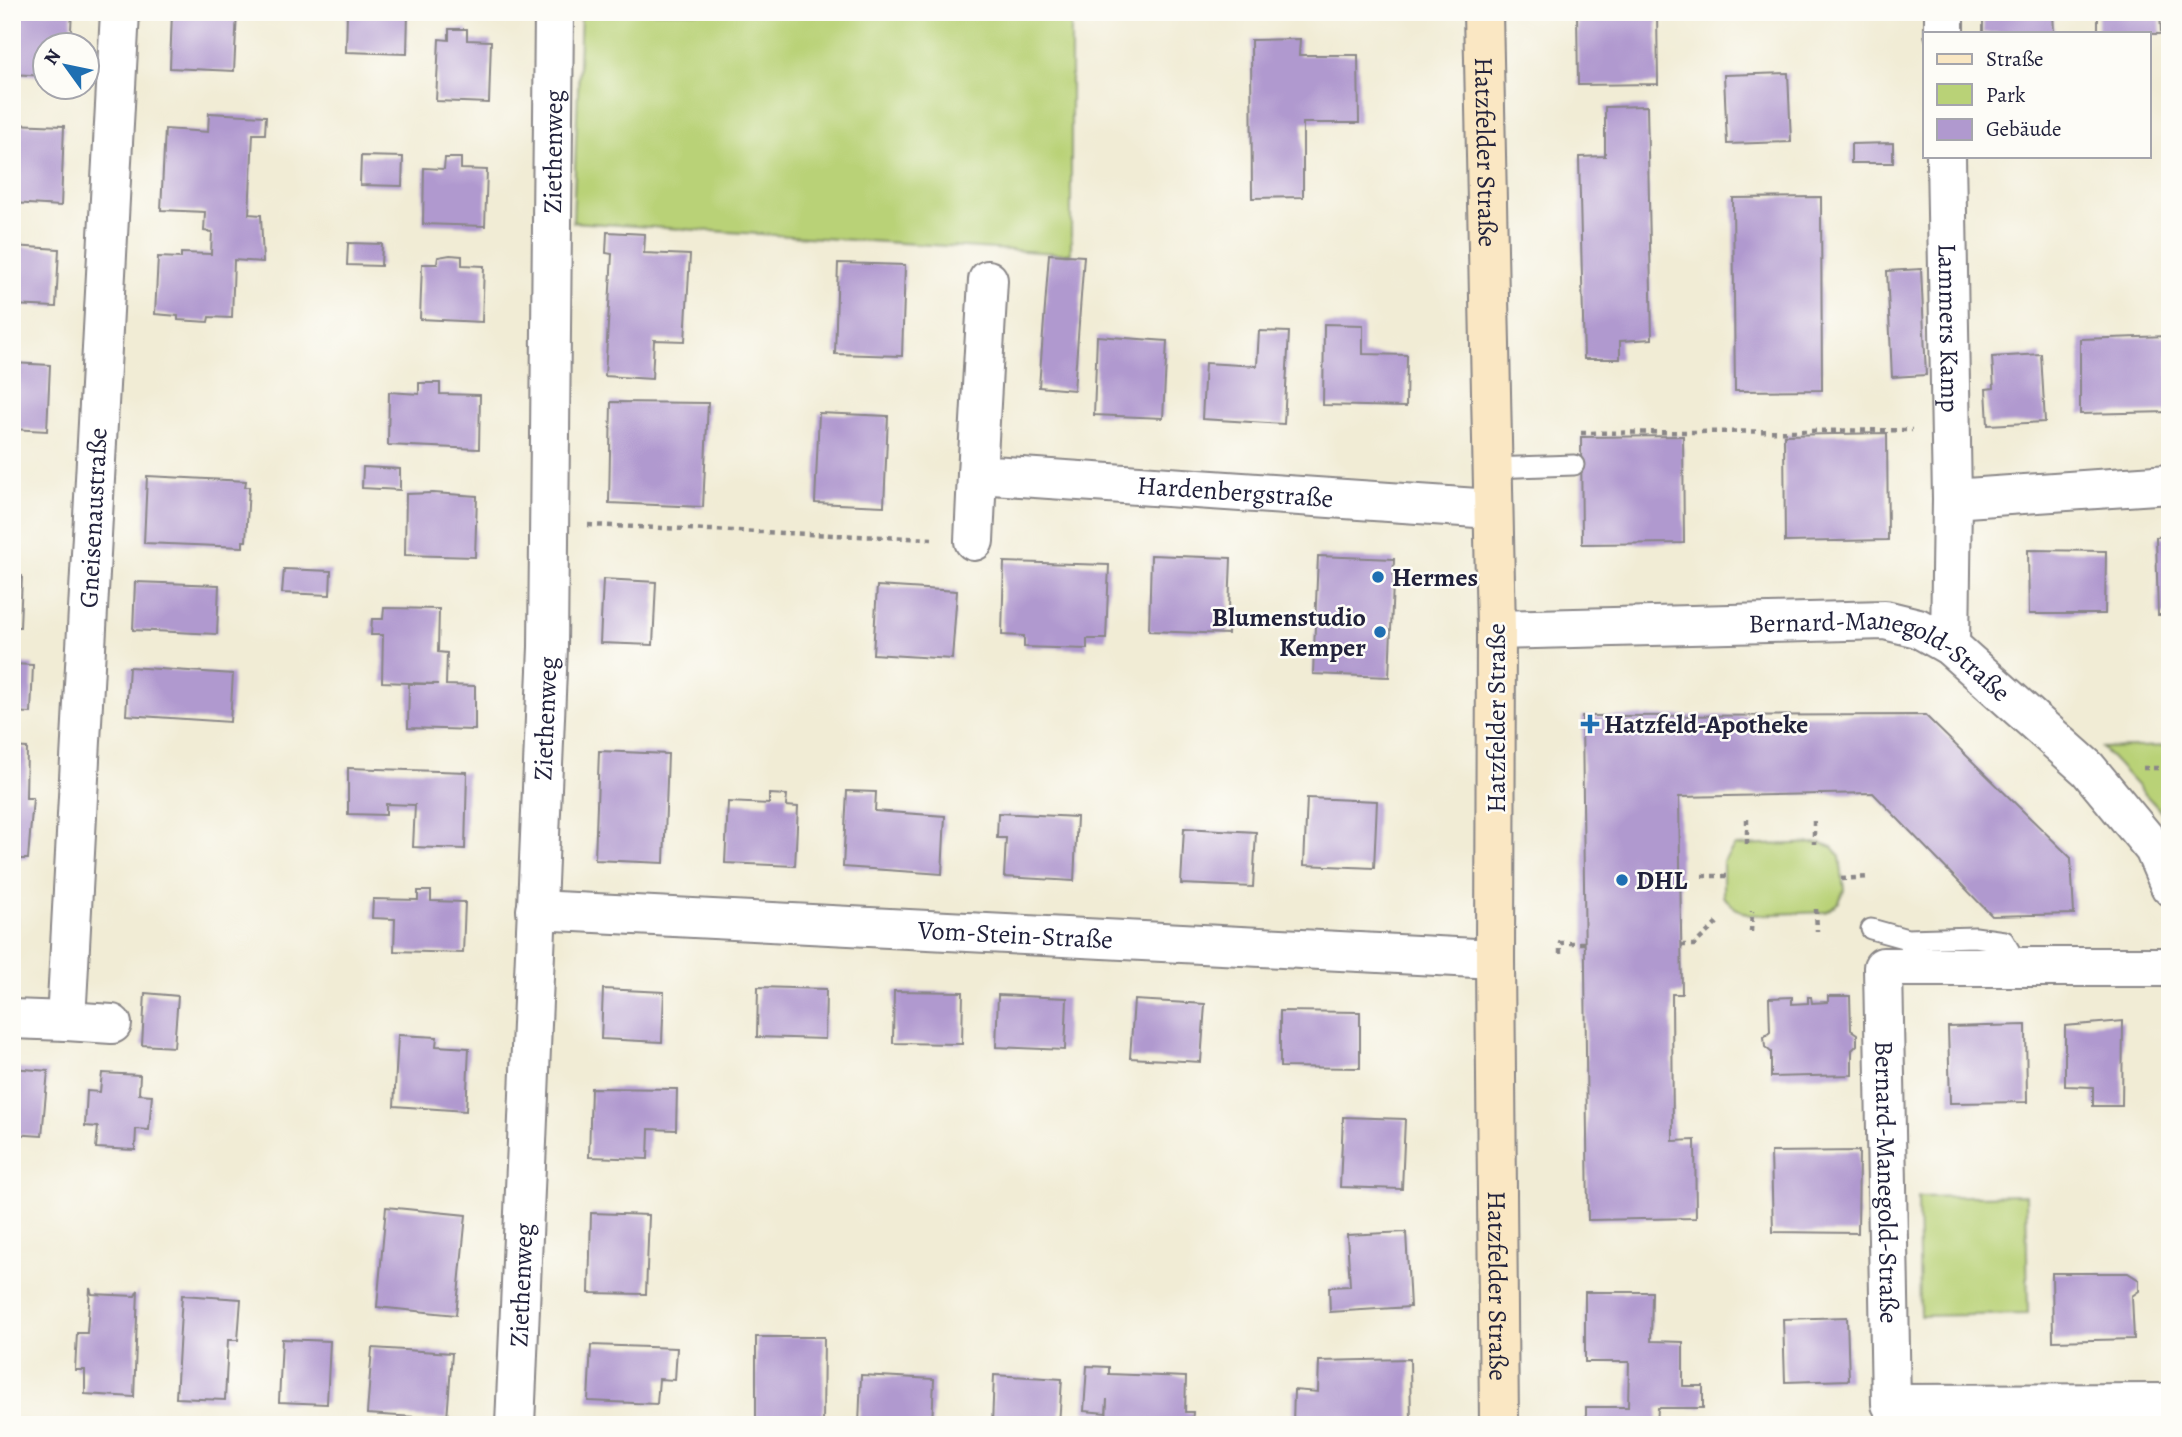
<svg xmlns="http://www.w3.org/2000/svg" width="2182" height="1437" font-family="Alegreya,serif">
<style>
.green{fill:#b9d277;stroke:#6e7a59;stroke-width:2}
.building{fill:#b099cf}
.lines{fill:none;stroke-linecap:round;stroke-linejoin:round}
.lane-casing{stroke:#8a8788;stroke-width:23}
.street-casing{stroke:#8a8788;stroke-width:42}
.secondary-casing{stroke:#8a8788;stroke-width:42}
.path{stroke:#8a8788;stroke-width:4.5;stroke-dasharray:5 5;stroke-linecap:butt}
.lane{stroke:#fff;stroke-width:19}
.street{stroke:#fff;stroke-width:38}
.secondary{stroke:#fae7c3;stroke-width:38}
.poi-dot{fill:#1f6fb2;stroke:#fdfcf7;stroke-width:2.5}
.labels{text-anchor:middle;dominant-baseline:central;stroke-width:5;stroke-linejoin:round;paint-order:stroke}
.street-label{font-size:26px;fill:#22223b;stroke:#fdfcf7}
.poi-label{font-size:26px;font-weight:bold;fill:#22223b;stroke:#fdfcf7;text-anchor:start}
</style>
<rect width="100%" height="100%" fill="#fdfcf7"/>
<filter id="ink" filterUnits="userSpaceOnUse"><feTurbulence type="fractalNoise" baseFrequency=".0143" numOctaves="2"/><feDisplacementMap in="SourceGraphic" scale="14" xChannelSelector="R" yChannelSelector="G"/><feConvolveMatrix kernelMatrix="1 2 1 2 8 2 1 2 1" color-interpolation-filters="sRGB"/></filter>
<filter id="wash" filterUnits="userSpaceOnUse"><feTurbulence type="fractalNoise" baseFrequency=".00686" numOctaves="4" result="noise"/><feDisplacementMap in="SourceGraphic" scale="28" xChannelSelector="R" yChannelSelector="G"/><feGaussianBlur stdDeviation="1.57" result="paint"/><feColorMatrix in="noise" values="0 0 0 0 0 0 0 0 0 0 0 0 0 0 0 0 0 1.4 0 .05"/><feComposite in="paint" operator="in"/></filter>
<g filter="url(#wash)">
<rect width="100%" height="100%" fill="#f1ecd5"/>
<path class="green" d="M581 12H1071V254L573 222Z
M2170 746V821L2102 748Z
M1821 843 1832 847 1840 856 1844 890 1839 902 1826 912 1749 915 1735 908 1723 896V862L1735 846Z
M2026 1195 2028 1314 1920 1316 1918 1197Z"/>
<g id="blocks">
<path class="building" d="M12 12H72L70 46H46V76L12 74Z
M172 12H237L234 71 170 68Z
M347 12H408L407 54 346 52Z
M1577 12H1657L1658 84 1578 85Z
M1983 12H2053L2054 33H1983Z
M2098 12H2160L2161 34 2098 33Z
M449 29H467V40L491 41 489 103 436 101 439 39 449 40Z
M1300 39 1299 55H1358L1359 123H1303V197L1252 198 1251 40Z
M1788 73 1791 142 1727 144 1724 75Z
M1647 106 1652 339 1620 341V359H1584L1579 157 1605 156V107Z
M209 113 266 116 265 134H253L249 214 261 215 263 262 234 260 232 318 209 317 208 322 178 320V316L155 314 158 257 181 258V253L211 254 212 232 204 231 205 212 161 210 165 129 208 132Z
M12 124 64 126 61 206 12 203Z
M1893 143V163H1851V144Z
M361 156 403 157 402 186 360 185Z
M445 158H461V169L487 170 485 226 423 224 424 168 444 169Z
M1821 197 1822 390 1735 391 1733 198Z
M607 232 645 234 644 253 690 255 685 341 654 340 652 379 605 376 612 254 606 253Z
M348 243 382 244 381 266 347 265Z
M12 246 59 249 56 307 12 305Z
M1049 254 1084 256 1074 390 1039 387Z
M450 255 462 256V265L484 266 482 322 420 319 422 264H437L438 257Z
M838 263 905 265 902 356 835 354Z
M1921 269 1926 375 1892 377 1887 271Z
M1324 324 1363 325V354L1407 355 1406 407 1323 405Z
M1259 331 1289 332 1284 424 1202 419 1205 363 1257 366Z
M1097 336 1167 341 1163 418 1094 415Z
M2168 336 2169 412 2080 414V339Z
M2041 354 2045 422 1988 425 1986 389 1994 388 1992 357Z
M12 363 50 365 47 431 12 429Z
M419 383H440V394L480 395 479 449 388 445 389 392 419 394Z
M611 402 708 403 703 507 609 503Z
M819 413 888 416 884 506 815 503Z
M1887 433 1888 540 1785 542 1784 435Z
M1683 436 1684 543 1582 544 1581 437Z
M363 467 400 469V490L362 488Z
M147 476 246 481 245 487H249L246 541H243V547L144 543Z
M433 493 477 496 475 557 405 555 406 494Z
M2170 536V615H2158L2156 537Z
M2028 550 2106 551 2105 614H2029Z
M1151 555 1231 558 1228 634 1149 631Z
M1318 556 1394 559 1389 677 1313 674Z
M1004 562 1109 565 1106 639H1087V649L1024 647V636L1002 635Z
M284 569 331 571 330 595 282 593Z
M12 576H22L20 627H12Z
M603 579 656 582 653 645 600 643Z
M135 582 219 585 217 634 133 630Z
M877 586 957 591 952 659 873 654Z
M384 608 439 609 438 652 447 653 446 685 475 686V730L408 728 409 684H438L382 682 383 635H371L372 619H383Z
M12 664 33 665 31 713 12 712Z
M129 667 233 674 230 722 126 715Z
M1925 715 2071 858 2074 914 1992 916 1873 793 1679 797 1682 994H1672L1673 1141 1695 1140 1696 1218 1588 1220 1582 716Z
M12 747 27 748 26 798H33L28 859H12Z
M599 751 668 754 664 863 595 860Z
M348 768 467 772 465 849 413 847 415 805 386 804V815L348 814Z
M847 791 876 792 875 811 945 816 942 874 843 867Z
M769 794 787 795 786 806 798 807 795 866 725 863 728 802 769 804Z
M1307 798 1377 801 1374 868 1304 865Z
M998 813 1077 817 1074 881 1004 877 1006 838H997Z
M1184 828 1256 832 1253 887 1181 884Z
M418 891H431V901L465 902 463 953 394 951 395 919 372 918 373 899 418 900Z
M12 916H18L14 984H12Z
M758 987 826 989 825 1039 757 1037Z
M603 989 664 992 662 1042 601 1039Z
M894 991 963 992 962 1044 893 1043Z
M145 993 178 996 174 1047 142 1045Z
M998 995 1067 998 1065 1050 996 1047Z
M1828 996H1850L1851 1030 1857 1034V1045L1852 1050V1075L1771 1077V1052L1765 1047 1764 1037 1770 1032 1769 998 1792 997V1004L1808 1003V997H1811L1812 1003 1828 1002Z
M1134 1000 1205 1004 1201 1062 1130 1058Z
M1280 1011 1360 1012V1068L1280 1067Z
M2123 1021 2122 1106H2093V1087L2065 1086V1026Z
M2026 1025 2027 1102 1950 1103 1948 1027Z
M398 1035 437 1037 436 1046 469 1048 466 1111 394 1106Z
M12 1068 48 1071 42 1136 12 1134Z
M102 1073 140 1075 139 1094 152 1095 149 1130 136 1129 135 1150 96 1148 98 1127 85 1126 87 1091 100 1092Z
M591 1088 677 1089 676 1130 649 1129 648 1159 589 1157Z
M1343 1117 1405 1119 1402 1189 1340 1187Z
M1859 1151 1858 1233 1773 1232 1771 1152Z
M386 1207 466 1215 456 1315 377 1307Z
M591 1213 649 1215 646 1294 589 1293Z
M1406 1232 1410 1307 1330 1312 1329 1287 1350 1286 1347 1235Z
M2052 1273H2128L2139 1280V1291L2132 1296 2134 1339 2053 1341Z
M90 1288 92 1294 135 1296 138 1290 134 1397 85 1394V1370H75L77 1333H87Z
M1585 1292H1652L1651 1341 1683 1342V1386H1703V1408H1658L1657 1425H1586V1407H1628L1629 1362H1585Z
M182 1295 241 1299 238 1340H228L225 1400 176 1398Z
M1847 1317 1849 1380 1785 1382 1783 1319Z
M756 1337H824L823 1424 756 1423Z
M282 1339 330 1341 327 1404 279 1402Z
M591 1345 677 1348 675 1380 659 1379 657 1404 588 1401Z
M372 1348 452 1353 447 1419 367 1414Z
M1410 1359 1411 1425H1293L1294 1390 1318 1392 1319 1361Z
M1087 1366 1109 1367V1374L1186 1377 1185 1412H1193L1192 1425H1106L1107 1399 1106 1413 1084 1411Z
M861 1375 934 1379 932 1425H859Z
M994 1375 1062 1379 1059 1425H992Z"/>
</g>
</g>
<g filter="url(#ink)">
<use href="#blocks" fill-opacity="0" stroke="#8a8788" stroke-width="2"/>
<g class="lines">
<defs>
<path id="lane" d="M1491 468 1574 465
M1871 929 1907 939 1975 937 2004 941 2019 967"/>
<g id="street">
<path d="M1944 12V33"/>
<path id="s1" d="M1946 156 1952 499 1950 646"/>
<path id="s2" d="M988 280 977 474 1492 509"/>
<path d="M1952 499 2170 484"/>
<path d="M974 541 977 474"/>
<path id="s3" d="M1496 630 1885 620 1918 628 1950 646 2088 769 2154 849 2170 886"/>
<path id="s4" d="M536 910 1495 959"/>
<path id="s5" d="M2170 967H1883L1891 1404 2170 1403"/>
<path id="s6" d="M12 1019 66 1021 120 12"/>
<path d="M66 1021 112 1024"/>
<path id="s7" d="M515 1425 548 647 554 12"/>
</g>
<g id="secondary">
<path id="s8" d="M1483 12 1496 630 1495 959 1499 1425"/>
</g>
</defs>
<use href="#lane" class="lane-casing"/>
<use href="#street" class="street-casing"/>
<use href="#secondary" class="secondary-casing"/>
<path class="path" d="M1581 433 1912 430
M588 525 932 539
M2143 768H2170
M1747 819V844
M1814 821V844
M1702 876H1728
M1841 879 1869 877
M1816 909 1817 931
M1751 932 1752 911
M1681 945H1694L1719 921
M1560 954V943H1584"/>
<use href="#lane" class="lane"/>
<use href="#street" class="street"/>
<use href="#secondary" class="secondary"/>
</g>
</g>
<g class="poi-dot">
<circle cx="1378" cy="577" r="7"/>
<circle cx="1380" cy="632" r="7"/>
<path d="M1586.5 713.5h7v7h7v7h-7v7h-7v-7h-7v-7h7z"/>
<circle cx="1622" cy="880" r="7"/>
</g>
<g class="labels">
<g class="street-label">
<text stroke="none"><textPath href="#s7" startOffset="1274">Ziethenweg</textPath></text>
<text stroke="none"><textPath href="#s8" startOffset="140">Hatzfelder Straße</textPath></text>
<text stroke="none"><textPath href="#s1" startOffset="172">Lammers Kamp</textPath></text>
<text stroke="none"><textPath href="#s2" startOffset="453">Hardenbergstraße</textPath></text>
<text stroke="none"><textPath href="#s6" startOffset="558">Gneisenaustraße</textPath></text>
<text stroke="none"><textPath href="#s3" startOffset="394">Bernard-Manegold-Straße</textPath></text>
<text transform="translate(1496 718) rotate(-90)">Hatzfelder Straße</text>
<text stroke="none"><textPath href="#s7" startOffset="707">Ziethenweg</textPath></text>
<text stroke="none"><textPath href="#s4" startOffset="480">Vom-Stein-Straße</textPath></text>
<text stroke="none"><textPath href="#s5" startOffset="502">Bernard-Manegold-Straße</textPath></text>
<text stroke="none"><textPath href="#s7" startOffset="140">Ziethenweg</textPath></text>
<text stroke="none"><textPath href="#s8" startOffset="1274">Hatzfelder Straße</textPath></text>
</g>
<g class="poi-label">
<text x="1392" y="577">Hermes</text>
<text x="1366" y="617" text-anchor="end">Blumenstudio<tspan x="1366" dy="30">Kemper</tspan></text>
<text x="1604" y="724">Hatzfeld-Apotheke</text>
<text x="1636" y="880">DHL</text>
</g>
</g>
<rect width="2182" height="1437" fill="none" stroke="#fdfcf7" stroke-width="42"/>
<rect x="1923" y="32" width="228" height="126" fill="#fdfcf7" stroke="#a5a5ac" stroke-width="2"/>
<rect x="1937" y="54" width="35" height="10" fill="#fae7c3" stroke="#a5a5ac" stroke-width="2"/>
<text x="1986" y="66" font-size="21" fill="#22223b">Straße</text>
<rect x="1937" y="84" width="35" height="21" fill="#b9d277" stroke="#a5a5ac" stroke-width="2"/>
<text x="1986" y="102" font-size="21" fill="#22223b">Park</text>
<rect x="1937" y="119" width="35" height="21" fill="#b099cf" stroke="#a5a5ac" stroke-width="2"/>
<text x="1986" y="136" font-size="21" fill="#22223b">Gebäude</text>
<g transform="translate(66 66) rotate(303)"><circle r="33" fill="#fdfcf7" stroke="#a5a5ac" stroke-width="2"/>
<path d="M0-5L12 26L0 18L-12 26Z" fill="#1f6fb2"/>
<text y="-10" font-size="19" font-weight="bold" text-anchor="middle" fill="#22223b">N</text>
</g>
</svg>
